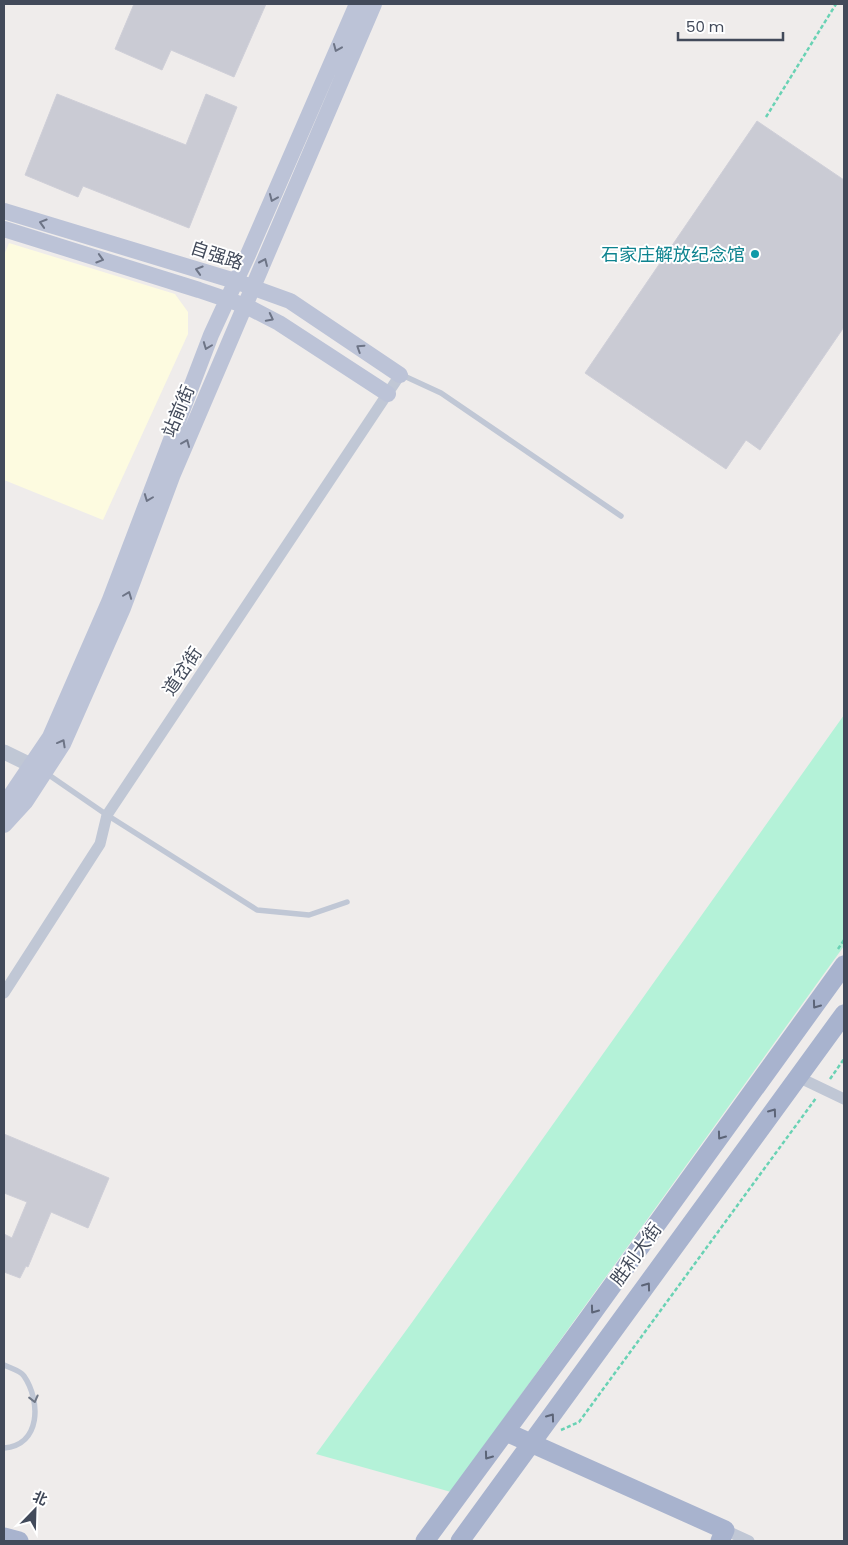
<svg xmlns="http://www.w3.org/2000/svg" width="848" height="1545" font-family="Poppins,'Noto Sans SC',sans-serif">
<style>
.commercial{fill:#fdfbe0}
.green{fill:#b4f2d8}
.building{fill:#cacbd4;stroke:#cfcfd8}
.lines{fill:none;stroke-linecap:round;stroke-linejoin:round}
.path{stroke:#69d2b4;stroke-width:2.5;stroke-dasharray:4 2.5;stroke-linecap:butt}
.service{stroke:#c0c7d5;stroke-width:5.5}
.minor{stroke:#c0c7d5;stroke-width:11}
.tertiary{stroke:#c0c7d5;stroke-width:15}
.secondary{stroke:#bcc3d7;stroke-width:16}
.primary{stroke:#a8b3ce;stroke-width:19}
.oneway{stroke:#6d7486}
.oneway2{stroke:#5c6477}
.oneway3{stroke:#6e7685}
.culture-dot{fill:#0f9aa8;stroke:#fff;stroke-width:2}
.labels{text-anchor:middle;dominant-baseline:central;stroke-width:4;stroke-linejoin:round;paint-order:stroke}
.culture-label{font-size:18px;fill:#0d838f;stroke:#fff;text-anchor:end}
.street-label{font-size:18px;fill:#424a5a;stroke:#fff}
</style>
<rect width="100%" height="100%" fill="#efeceb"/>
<path class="commercial" d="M9 243 175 294 188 312V334L103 520 4 480V255Z"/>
<path class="green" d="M844 715V946L451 1492 316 1454 413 1321Z"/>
<path class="building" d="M134 4H266L234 77 171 50 162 70 115 49Z
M57 94 186 145 206 94 237 107 189 228 83 186 78 197 25 175Z
M757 121 844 180V327L760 450 746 440 726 469 585 373Z
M4 1134 109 1178 88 1228 51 1212 28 1267 26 1266 20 1278 4 1272V1234L12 1238 27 1202 4 1193Z"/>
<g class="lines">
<path class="path" d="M766 117 836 4
M838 949 844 940
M830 1079 844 1059
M561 1430 579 1422 816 1098"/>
<path class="service" d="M402 375 441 393 621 516
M46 773 107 815 257 910 309 915 347 902
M4 1365C10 1368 21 1371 24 1376 41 1401 41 1445 4 1448"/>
<path class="minor" d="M4 993 100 844 107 815 400 375
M798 1077 844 1099
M725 1530 749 1541"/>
<path class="tertiary" d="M4 752 41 770"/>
<path class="secondary" d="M4 211 235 281 290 301 400 375
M4 229 199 290 246 306 279 323 388 394
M4 805 50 737 109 602 211 335 247 257 357 4
M4 825 26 801 63 744 123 608 173 474 374 4"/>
<path class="primary" d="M506 1432 725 1530 720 1541
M4 1537 19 1541
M425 1541 583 1326 844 965
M460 1541 844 1014"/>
</g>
<defs><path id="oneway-chevron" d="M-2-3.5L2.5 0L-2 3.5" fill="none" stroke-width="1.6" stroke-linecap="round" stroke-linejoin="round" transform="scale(1.25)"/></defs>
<g class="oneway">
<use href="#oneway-chevron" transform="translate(337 48) rotate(113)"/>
<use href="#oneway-chevron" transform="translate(273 198) rotate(113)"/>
<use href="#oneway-chevron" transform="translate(43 223) rotate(-163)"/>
<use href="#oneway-chevron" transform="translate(100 259) rotate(17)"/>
<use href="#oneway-chevron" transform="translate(264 262) rotate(-66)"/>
<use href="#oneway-chevron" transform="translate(199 270) rotate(-163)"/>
<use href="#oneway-chevron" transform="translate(270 318) rotate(27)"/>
<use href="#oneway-chevron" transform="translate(207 346) rotate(111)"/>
<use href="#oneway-chevron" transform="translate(360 348) rotate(-147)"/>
<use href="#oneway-chevron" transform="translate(186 443) rotate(-67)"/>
<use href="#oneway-chevron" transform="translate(148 498) rotate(111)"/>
<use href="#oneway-chevron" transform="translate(128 595) rotate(-69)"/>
<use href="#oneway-chevron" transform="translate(62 743) rotate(-61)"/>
</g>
<g class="oneway2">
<use href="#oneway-chevron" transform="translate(816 1005) rotate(126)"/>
<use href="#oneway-chevron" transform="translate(773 1112) rotate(-54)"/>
<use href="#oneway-chevron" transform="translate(721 1136) rotate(126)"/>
<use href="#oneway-chevron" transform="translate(647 1286) rotate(-54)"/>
<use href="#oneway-chevron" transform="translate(594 1310) rotate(126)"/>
<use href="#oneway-chevron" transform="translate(551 1417) rotate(-54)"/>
<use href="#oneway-chevron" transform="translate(488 1456) rotate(126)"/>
</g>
<use class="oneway3" href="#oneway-chevron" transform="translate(34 1399) rotate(76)"/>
<circle class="culture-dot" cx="755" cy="254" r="5"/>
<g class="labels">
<g class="culture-label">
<text x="745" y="254">石家庄解放纪念馆</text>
</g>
<g class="street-label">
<text transform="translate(217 255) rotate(18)">自强路</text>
<text transform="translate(178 411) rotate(-67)">站前街</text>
<text transform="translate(182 671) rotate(-56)">道岔街</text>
<text transform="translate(636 1254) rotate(-54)">胜利大街</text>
</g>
</g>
<rect width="848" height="1545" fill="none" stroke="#424a5a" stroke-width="10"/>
<g transform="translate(35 1510) rotate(23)" stroke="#ffffff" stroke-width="4" paint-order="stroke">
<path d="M0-4L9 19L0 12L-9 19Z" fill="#424a5a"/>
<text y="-8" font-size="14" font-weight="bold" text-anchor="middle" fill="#424a5a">北</text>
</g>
<path d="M678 32v8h105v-8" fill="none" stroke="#424a5a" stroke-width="2.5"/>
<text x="686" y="32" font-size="15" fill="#424a5a" stroke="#ffffff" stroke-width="4" paint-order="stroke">50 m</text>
</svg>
